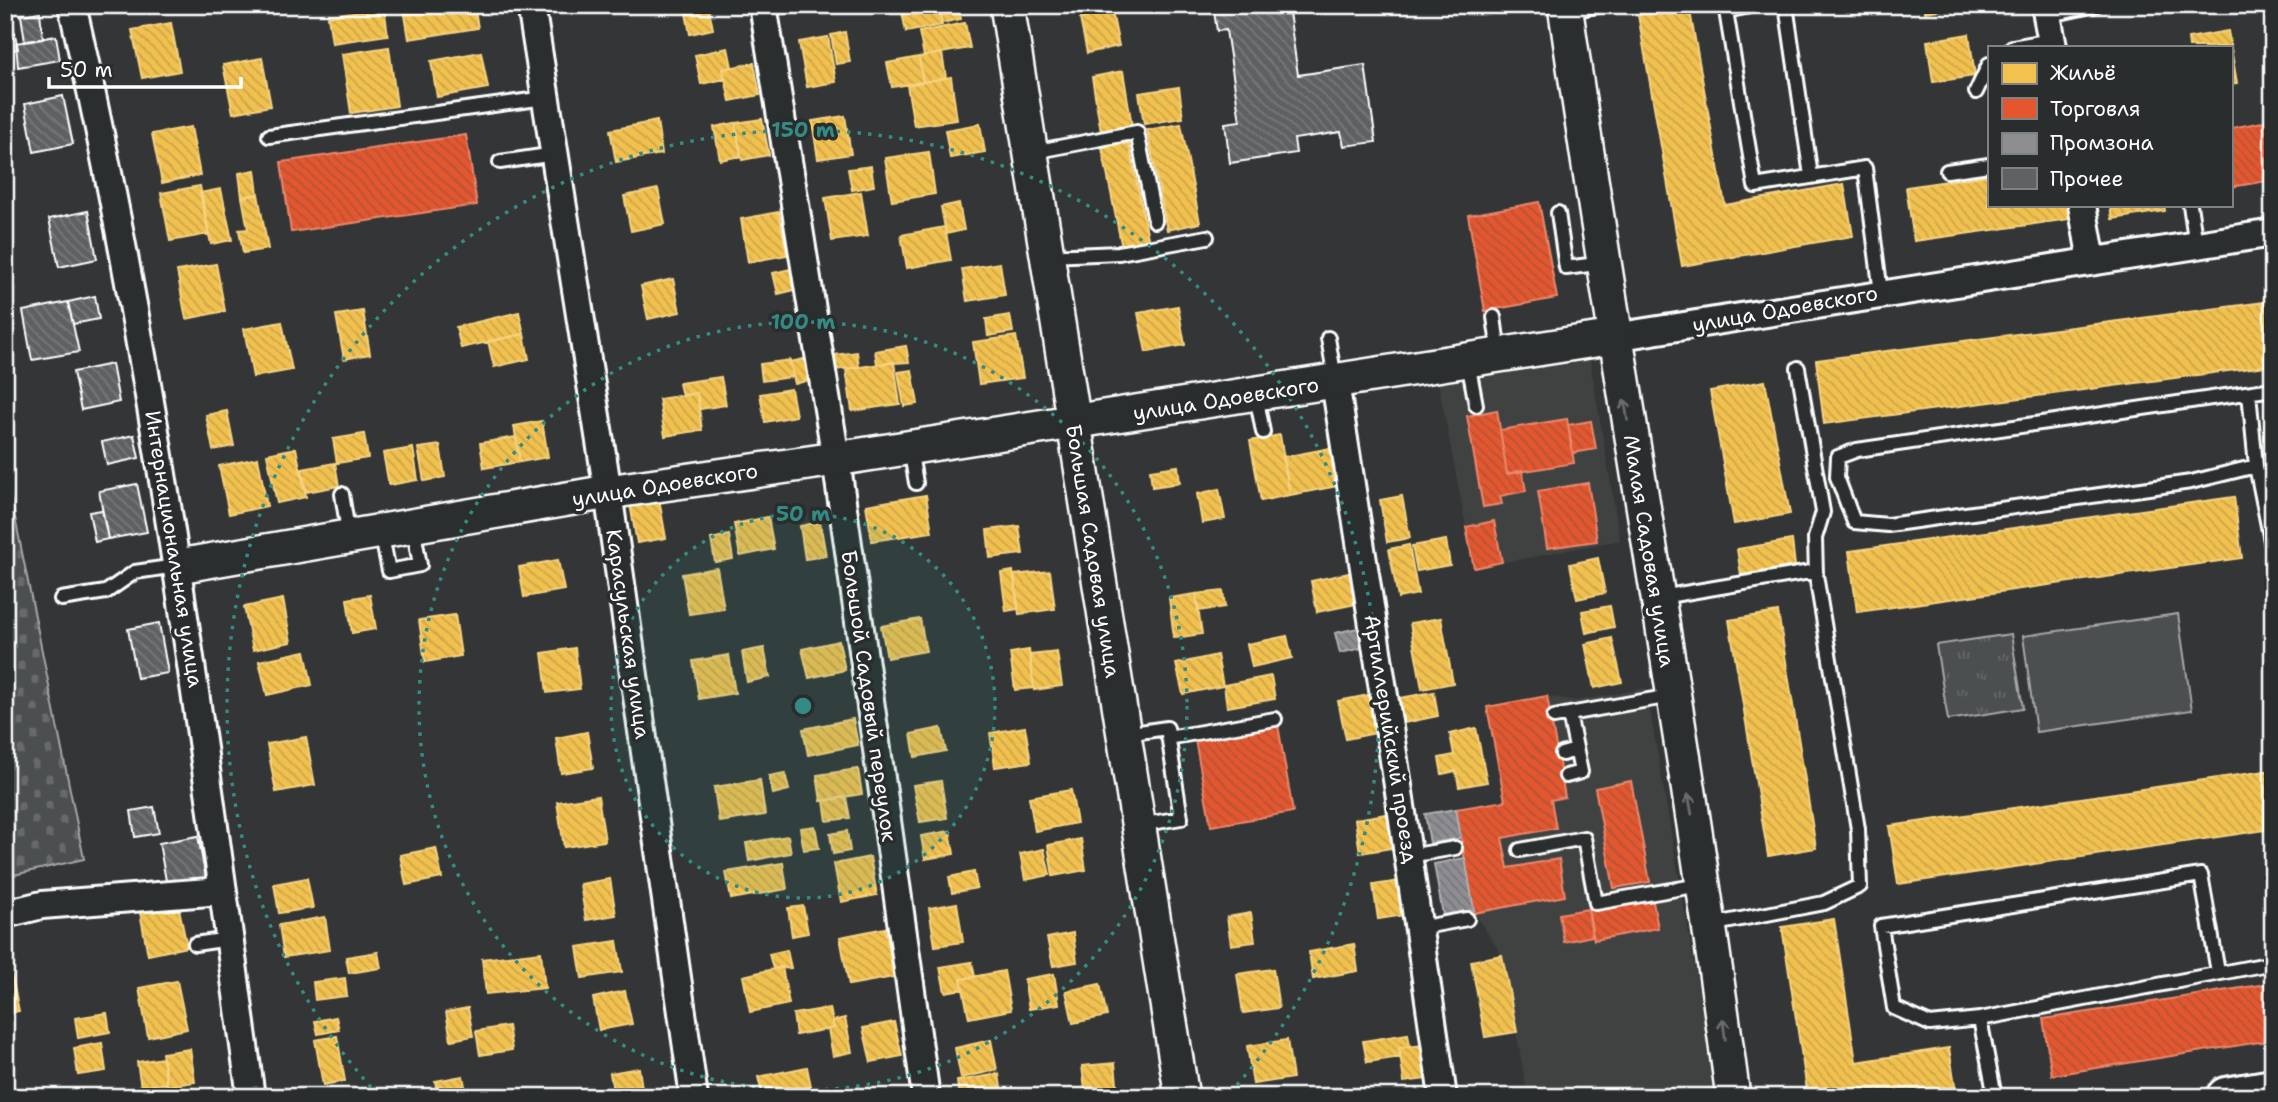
<svg xmlns="http://www.w3.org/2000/svg" width="2278" height="1102" font-family="'Shantell Sans',sans-serif">
<style>
.built{fill:#404243}
.grass{fill:url(#grass-tufts);stroke:#a6a7a8;stroke-width:2}
.cemetery{fill:url(#cemetery-stones);stroke:#a6a7a8;stroke-width:2}
.pitch{fill:#4c4f50;stroke:#a6a7a8;stroke-width:2}
.homes{fill:url(#homes-back-hatch);stroke:#f6d483;stroke-width:2}
.shops{fill:url(#shops-back-hatch);stroke:#ec896d;stroke-width:2}
.industry{fill:url(#industry-back-hatch);stroke:#afafb3;stroke-width:2}
.building{fill:url(#building-back-hatch);stroke:#fff;stroke-width:2}
.lines{fill:none;stroke-linecap:round;stroke-linejoin:round}
.service-casing{stroke:#fff;stroke-width:18}
.minor-casing{stroke:#fff;stroke-width:32}
.tertiary-casing{stroke:#fff;stroke-width:38}
.primary-casing{stroke:#fff;stroke-width:44}
.service{stroke:#2a2d2e;stroke-width:12}
.minor{stroke:#2a2d2e;stroke-width:26}
.tertiary{stroke:#2a2d2e;stroke-width:33}
.primary{stroke:#2a2d2e;stroke-width:38}
.oneway{stroke:#6a6c6d}
.ring{fill:none;stroke:#338b84;stroke-width:3.5;stroke-dasharray:3.5 7}
.labels{text-anchor:middle;dominant-baseline:central;stroke-width:7;stroke-linejoin:round;paint-order:stroke}
.street-label{font-size:21px;fill:#fff;stroke:#2a2d2e}
.centre{fill:#338b84;stroke:#2a2d2e;stroke-width:3.5}
.ring-label{font-size:21px;text-anchor:middle;font-weight:bold;fill:#338b84;stroke:#2a2d2e;stroke-width:7;stroke-linejoin:round;paint-order:stroke}
</style>
<defs>
<pattern id="grass-tufts" width="24" height="20" patternUnits="userSpaceOnUse" patternTransform="scale(1.75)"><rect width="24" height="20" fill="#4c4f50"/><path d="M3 7l-1-3M5 7V3M7 7l1-3M15 17l-1-3M17 17v-4M19 17l1-3" fill="none" stroke="#67696a"/></pattern>
<pattern id="cemetery-stones" width="16" height="16" patternUnits="userSpaceOnUse" patternTransform="scale(1.75)"><rect width="16" height="16" fill="#4c4f50"/><path d="M2 7V4a2 2 0 0 1 4 0v3zM10 15v-3a2 2 0 0 1 4 0v3z" fill="#67696a"/></pattern>
<pattern id="homes-back-hatch" width="6" height="6" patternUnits="userSpaceOnUse" patternTransform="scale(1.75)"><rect width="6" height="6" fill="#f2c14e"/><path d="M-1 5l2 2M0 0l6 6M5-1l2 2" fill="none" stroke="#c8a44e"/></pattern>
<pattern id="shops-back-hatch" width="6" height="6" patternUnits="userSpaceOnUse" patternTransform="scale(1.75)"><rect width="6" height="6" fill="#e4572e"/><path d="M-1 5l2 2M0 0l6 6M5-1l2 2" fill="none" stroke="#af5338"/></pattern>
<pattern id="industry-back-hatch" width="6" height="6" patternUnits="userSpaceOnUse" patternTransform="scale(1.75)"><rect width="6" height="6" fill="#8d8d92"/><path d="M-1 5l2 2M0 0l6 6M5-1l2 2" fill="none" stroke="#76767a"/></pattern>
<pattern id="building-back-hatch" width="6" height="6" patternUnits="userSpaceOnUse" patternTransform="scale(1.75)"><rect width="6" height="6" fill="#5f6162"/><path d="M-1 5l2 2M0 0l6 6M5-1l2 2" fill="none" stroke="#77797a"/></pattern>
</defs>
<rect width="100%" height="100%" fill="#333536"/>
<filter id="ink" filterUnits="userSpaceOnUse"><feTurbulence type="fractalNoise" baseFrequency=".0143" numOctaves="2"/><feDisplacementMap in="SourceGraphic" scale="14" xChannelSelector="R" yChannelSelector="G"/><feConvolveMatrix kernelMatrix="1 2 1 2 8 2 1 2 1" color-interpolation-filters="sRGB"/></filter>
<g filter="url(#ink)">
<path class="built" d="M1589 355 1620 540 1474 568 1437 376Z
M1646 688 1717 1097H1528L1502 955 1474 913 1456 809 1505 800 1487 707 1547 696 1577 701Z"/>
<path class="grass" d="M2011 634 2023 708 1948 720 1936 645Z"/>
<path class="cemetery" d="M5 468 84 859 5 877Z"/>
<path class="pitch" d="M2178 614 2192 710 2036 732 2023 636Z"/>
<path class="homes" d="M426 5H474L478 28 409 39 404 9Z
M780 5H808L809 9 782 14Z
M958 5 961 19 941 23 939 5Z
M1924 5H1967V6L1925 12Z
M939 6 942 25 906 32 902 12Z
M1689 6 1725 205 1844 184 1853 236 1682 266 1638 15Z
M384 7 388 35 332 43 328 16Z
M709 9 713 29 690 34 686 13Z
M1112 12 1119 46 1087 53 1080 19Z
M171 23 180 71 142 78 132 30Z
M965 23 970 48 924 56 919 32Z
M2228 31 2237 83 2231 84V47H2189L2188 38Z
M845 32 850 62 836 64 831 35Z
M1969 34 1975 76 1933 82 1927 41Z
M828 37 836 82 807 87 799 42Z
M389 47 397 106 351 113 342 54Z
M728 48 732 67 723 69 725 79 701 84 695 55Z
M481 52 488 88 437 97 431 61Z
M942 53 946 78 923 82 919 57Z
M919 57 923 82 892 87 887 63Z
M262 58 271 106 233 113 223 65Z
M754 63 760 95 730 101 723 69Z
M1123 71 1132 126 1101 132 1092 77Z
M951 77 957 120 914 126 907 85Z
M1179 87 1183 118 1144 124 1139 93Z
M845 116 851 154 818 159 812 121Z
M762 119 769 155 742 160 735 123Z
M657 121 662 154 616 162 610 130Z
M735 123 741 156 720 160 714 127Z
M980 124 985 152 950 158 945 130Z
M1181 124 1200 223 1167 230 1147 130Z
M191 127 200 175 162 183 152 134Z
M1129 143 1149 243 1122 248 1102 148Z
M929 152 935 194 892 201 885 158Z
M871 166 874 186 852 190 848 169Z
M255 170 258 194 242 197 239 173Z
M1989 175V205H2068L2070 219 1914 241 1906 187Z
M200 186 209 234 170 241 161 193Z
M221 189 232 240 211 244 200 193Z
M658 189 665 224 631 231 624 196Z
M861 192 868 236 832 241 825 198Z
M258 194 268 249 243 253 239 230 248 229 242 197Z
M959 203 964 230 946 234 941 207Z
M2110 205H2164L2165 211 2112 219Z
M779 212 787 255 748 262 741 219Z
M945 227 951 260 907 268 901 235Z
M1000 263 1005 295 967 301 962 269Z
M216 264 225 311 186 319 177 271Z
M795 268 799 289 778 294 773 273Z
M673 279 680 312 648 319 641 286Z
M2273 301V365L1824 424 1816 360Z
M1178 306 1185 345 1146 352 1138 313Z
M363 311 370 354 344 359 336 315Z
M519 312 524 334 461 348 456 327Z
M1010 315 1013 332 988 336 986 319Z
M282 322 292 370 253 377 244 329Z
M524 334 529 359 494 367 488 341Z
M1016 336 1023 378 979 384 973 342Z
M906 346 909 362 877 364 875 351Z
M857 352 859 367 835 370 833 355Z
M804 359 809 380 795 384 790 362Z
M790 360 793 377 762 381 760 364Z
M894 362 900 404 852 411 846 369Z
M912 370 918 404 904 406 898 372Z
M721 377 726 405 700 409 697 393 682 396 679 383Z
M1765 381 1790 514 1734 524 1710 391Z
M791 389 796 416 765 422 760 394Z
M697 393 702 430 665 436 659 399Z
M227 411 234 446 213 450 206 415Z
M542 421 548 457 520 462 514 426Z
M364 434 368 458 337 463 333 439Z
M1280 435 1290 495 1261 501 1250 441Z
M516 437 520 462 484 468 480 443Z
M440 445 445 477 424 481 418 448Z
M296 448 306 497 277 503 267 454Z
M413 448 418 480 389 485 383 453Z
M1331 448 1338 486 1290 495 1283 457Z
M258 458 267 506 229 514 219 466Z
M335 463 339 486 306 492 302 469Z
M1178 466 1180 483 1152 487 1150 470Z
M1219 489 1225 519 1202 523 1197 494Z
M926 495 932 532 872 541 866 505Z
M1402 496 1410 538 1387 542 1380 500Z
M2234 497 2242 558 1857 612 1849 551Z
M659 499 666 538 637 543 630 504Z
M768 517 774 549 740 556 734 524Z
M820 522 826 556 805 559 800 526Z
M1019 526 1023 554 990 558 987 530Z
M729 535 733 559 715 562 711 539Z
M1446 540 1450 565 1417 571 1412 546Z
M1792 540 1795 566 1741 575 1737 549Z
M1409 545 1418 594 1398 598 1389 549Z
M1598 558 1605 593 1577 599 1570 564Z
M558 560 564 590 524 597 519 567Z
M717 568 724 609 689 614 682 574Z
M1013 571 1018 609 1006 611 1001 573Z
M1050 571 1055 609 1019 614 1014 575Z
M1354 572 1361 603 1317 612 1311 581Z
M1223 591 1225 607 1198 611 1196 594Z
M1196 594 1202 634 1174 638 1169 598Z
M370 595 376 629 352 633 347 599Z
M283 599 291 642 253 650 244 607Z
M1610 606 1614 627 1586 633 1582 611Z
M1778 612 1816 848 1768 856 1729 620Z
M455 615 461 656 425 662 419 620Z
M1441 618 1453 683 1422 689 1410 623Z
M920 619 926 651 887 658 881 626Z
M1287 636 1292 658 1252 667 1247 644Z
M1612 638 1622 682 1594 688 1585 644Z
M839 641 845 670 809 678 802 649Z
M575 648 580 689 547 693 542 653Z
M764 648 770 677 747 682 742 652Z
M1029 650 1034 688 1015 690 1010 653Z
M305 651 312 685 267 695 259 661Z
M1057 652 1062 686 1034 690 1030 655Z
M729 655 735 693 699 699 693 661Z
M1217 655 1223 686 1183 694 1176 664Z
M1271 676 1275 699 1227 707 1224 685Z
M1434 692 1438 716 1399 724 1394 699Z
M1374 694 1381 732 1346 739 1338 701Z
M853 719 858 745 808 755 803 729Z
M1025 727 1031 762 995 767 990 733Z
M941 728 946 751 915 757 911 734Z
M1476 728 1487 782 1459 787 1456 771 1442 774 1439 758 1454 755 1450 734Z
M587 732 593 768 561 773 556 738Z
M306 737 315 785 276 792 267 744Z
M858 769 862 794 821 801 817 775Z
M2273 770V829L1898 884 1889 826Z
M785 773 789 790 773 794 769 776Z
M760 780 765 815 719 822 714 787Z
M941 781 947 818 920 822 913 785Z
M1071 790 1077 823 1035 831 1029 797Z
M598 796 605 841 564 847 557 802Z
M846 797 850 818 827 821 824 801Z
M1393 813 1398 847 1360 853 1355 819Z
M815 826 819 848 804 850 800 828Z
M847 831 850 851 833 854 830 834Z
M950 831 954 854 925 859 921 836Z
M788 836 791 853 749 861 746 843Z
M1081 839 1086 870 1053 876 1048 845Z
M436 848 442 878 406 885 400 855Z
M1044 849 1050 875 1025 880 1020 854Z
M870 857 877 895 841 902 834 864Z
M783 863 787 889 731 899 726 872Z
M974 872 977 888 952 893 949 877Z
M307 878 313 908 279 913 274 884Z
M610 879 616 915 586 920 580 884Z
M1407 880 1412 914 1378 919 1373 885Z
M177 899 187 947 148 955 139 907Z
M957 903 963 942 935 946 929 908Z
M803 906 808 933 792 936 788 908Z
M1251 913 1255 942 1231 945 1227 917Z
M325 917 330 950 284 957 279 925Z
M1834 919 1856 1062 1949 1048 1957 1097H1808L1782 927Z
M885 928 894 977 849 985 840 937Z
M1073 933 1077 962 1053 966 1047 938Z
M617 941 622 972 582 978 577 947Z
M1354 944 1358 971 1313 979 1309 952Z
M787 950 791 968 773 969 769 954Z
M378 952 381 968 349 973 346 957Z
M541 952 545 988 486 994 482 959Z
M1502 955 1517 1032 1485 1037 1471 961Z
M972 962 975 977 961 979 963 989 945 992 940 967Z
M9 963 19 1011 5 1014V964Z
M782 967 789 1004 750 1012 743 976Z
M1273 969 1279 1008 1243 1013 1237 974Z
M1004 971 1011 1010 969 1018 961 979Z
M1054 974 1059 1004 1029 1009 1024 979Z
M345 978 347 996 315 1000 313 982Z
M177 981 187 1029 148 1037 139 988Z
M1100 984 1107 1016 1073 1023 1066 991Z
M625 991 632 1024 599 1030 593 998Z
M468 1008 473 1036 451 1040 446 1012Z
M830 1008 834 1028 796 1035 793 1014Z
M107 1013 110 1032 78 1038 75 1018Z
M336 1017 339 1030 318 1034 315 1021Z
M845 1018 852 1052 833 1056 828 1029 834 1028 832 1021Z
M894 1022 902 1056 871 1062 863 1028Z
M508 1026 512 1050 480 1055 476 1031Z
M1408 1034 1410 1046 1399 1048 1401 1057 1367 1062 1363 1041Z
M337 1036 345 1081 323 1085 315 1040Z
M991 1040 997 1070 961 1078 955 1048Z
M1287 1040 1293 1078 1253 1084 1247 1046Z
M102 1043 106 1071 78 1075 74 1048Z
M1430 1044 1435 1078 1404 1082 1399 1048Z
M190 1049 195 1082 167 1086 162 1053Z
M163 1058 167 1083 141 1087 137 1062Z
M1115 1063 1118 1094 1086 1097 1082 1066Z
M807 1067 813 1096 763 1097 758 1077Z
M639 1068 643 1095 614 1097 610 1073Z
M999 1074 1002 1095 959 1097 957 1081Z
M463 1076 467 1097H438L435 1081Z"/>
<path class="shops" d="M2273 120V180L2231 187V128Z
M466 135 477 205 291 232 281 162Z
M1539 202 1557 298 1485 311 1468 215Z
M1497 410 1507 474 1522 470 1526 491 1500 496 1502 504 1483 507 1467 416Z
M1567 419 1574 463 1507 474 1500 430Z
M1591 421 1596 449 1573 453 1568 425Z
M1588 483 1597 541 1547 548 1538 491Z
M1494 521 1502 562 1474 568 1466 527Z
M1547 696 1565 797 1551 800 1556 828 1502 838 1508 868 1559 859 1565 896 1474 913 1456 809 1505 801 1487 707Z
M1278 725 1293 812 1211 826 1195 740Z
M1631 781 1650 882 1614 888 1595 788Z
M1652 897 1658 928 1594 940 1588 909Z
M1588 909 1592 936 1564 942 1559 914Z
M2273 983V1040L2052 1075 2043 1019Z"/>
<path class="industry" d="M1358 628 1362 648 1340 653 1335 633Z
M1456 809 1461 838 1430 843 1425 814Z
M1465 858 1474 910 1443 915 1434 864Z"/>
<path class="building" d="M5 5H9L18 49 5 51Z
M1213 5H1288L1298 75 1365 65 1376 142 1344 146 1341 132 1294 139 1296 153 1230 163 1225 123 1240 121 1226 30 1217 31Z
M40 12 43 39 25 42 21 15Z
M56 36 60 60 18 67 16 43Z
M63 96 73 144 34 152 25 104Z
M88 211 97 259 59 267 49 219Z
M95 296 99 319 73 324 68 302Z
M68 302 79 352 32 360 23 311Z
M112 364 119 402 81 410 73 372Z
M134 435 139 458 107 465 102 442Z
M137 484 147 532 108 539 99 491Z
M102 510 108 539 95 542 89 512Z
M159 623 168 673 137 678 128 629Z
M154 807 159 833 135 837 131 811Z
M198 836 207 884 168 891 159 843Z"/>
<g class="lines">
<defs>
<path id="service" d="M1755 5 1726 11 1755 186 1865 168 1881 293
M1786 5 1811 176
M1567 12 1601 5
M2046 16 2096 5
M2012 47 2051 40
M1976 92 1989 64
M269 136 545 98
M1033 152 1137 132 1155 221
M500 162 555 154
M1947 171 1989 165
M2190 205 2196 245
M1558 213 1566 268 1604 263
M1049 256 1119 253 1207 237
M1494 317 1499 353
M1328 338 1335 379
M1468 362 1476 405
M2249 393 2256 466 2191 482 1888 525 1854 522 1837 477 1838 457 1857 450 2273 389
M1256 395 1263 432
M910 448 916 483
M2256 466 2273 551
M342 494 349 537
M381 532 389 571 420 565 413 526
M1661 597 1816 571
M61 599 106 592 135 572 176 566
M1554 717 1569 714
M1126 734 1167 728 1181 818 1140 825
M1168 738 1275 719
M1562 754 1576 750
M1566 776 1581 772 1569 714 1671 696
M1520 850 1584 838 1596 903 1700 885
M1409 856 1455 848
M1710 925 1824 903 1860 886 1858 829 1816 575 1815 538 1823 512 1798 368
M1419 928 1467 919
M195 944 229 939
M2218 972 2201 875 1881 926 1894 1008 1930 1024 1980 1019 2273 963
M1980 1019 1995 1097"/>
<path id="minor" d="M72 5C155 366 201 731 251 1097
M531 5 608 492 694 1097
M763 5 836 459 926 1097
M2045 5 2053 47
M2082 205 2092 261
M1614 337 2273 233
M1335 382 1399 792 1443 1097
M5 914 42 905 209 892 222 887"/>
<path id="tertiary" d="M1007 5 1182 1097
M1565 5C1617 370 1685 732 1733 1097
M179 566 608 492 836 459 1614 337"/>
<path id="primary" d="M2226 1097 2273 1089"/>
</defs>
<use href="#service" class="service-casing"/>
<use href="#minor" class="minor-casing"/>
<use href="#tertiary" class="tertiary-casing"/>
<use href="#primary" class="primary-casing"/>
<use href="#service" class="service"/>
<use href="#minor" class="minor"/>
<use href="#tertiary" class="tertiary"/>
<use href="#primary" class="primary"/>
</g>
<defs><path id="oneway-shaft" d="M-6 0H5M1.5-3L5.5 0L1.5 3" fill="none" stroke-width="1.6" stroke-linecap="round" stroke-linejoin="round" transform="scale(1.75)"/></defs>
<g class="oneway">
<use href="#oneway-shaft" transform="translate(1626 410) rotate(-99)"/>
<use href="#oneway-shaft" transform="translate(1690 804) rotate(-100)"/>
<use href="#oneway-shaft" transform="translate(1724 1029) rotate(-97)"/>
</g>
</g>
<circle cx="803" cy="706" r="192" fill="#338b84" fill-opacity=".12"/>
<g class="ring">
<circle cx="803" cy="706" r="192"/>
<circle cx="803" cy="706" r="384"/>
<path d="M378 1095A576 576 0 1 1 1228 1095"/>
</g>
<g class="labels">
<g class="street-label">
<text transform="translate(1785 309) rotate(-10)">улица Одоевского</text>
<text transform="translate(1226 399) rotate(-9)">улица Одоевского</text>
<text transform="translate(665 485) rotate(-9)">улица Одоевского</text>
<text transform="translate(174 549) rotate(81)">Интернациональная улица</text>
<text transform="translate(1093 551) rotate(81)">Большая Садовая улица</text>
<text transform="translate(1649 551) rotate(81)">Малая Садовая улица</text>
<text transform="translate(628 634) rotate(82)">Карасульская улица</text>
<text transform="translate(869 696) rotate(82)">Большой Садовый переулок</text>
<text transform="translate(1391 739) rotate(81)">Артиллерийский проезд</text>
</g>
</g>
<circle cx="803" cy="706" r="10" class="centre"/>
<g class="ring-label">
<text x="803" y="137">150 m</text>
<text x="803" y="329">100 m</text>
<text x="803" y="521">50 m</text>
</g>
<rect width="2278" height="1102" fill="none" stroke="#2a2d2e" stroke-width="28"/>
<rect x="14" y="14" width="2250" height="1074" fill="none" stroke="#fff" stroke-width="2.5" filter="url(#ink)"/>
<rect x="1988" y="46" width="245" height="161" fill="#2a2d2e" stroke="#7f8182" stroke-width="2"/>
<rect x="2002" y="63" width="35" height="21" fill="#f2c14e" stroke="#7f8182" stroke-width="2"/>
<text x="2050" y="80" font-size="21" fill="#ffffff">Жильё</text>
<rect x="2002" y="98" width="35" height="21" fill="#e4572e" stroke="#7f8182" stroke-width="2"/>
<text x="2050" y="116" font-size="21" fill="#ffffff">Торговля</text>
<rect x="2002" y="133" width="35" height="21" fill="#8d8d92" stroke="#7f8182" stroke-width="2"/>
<text x="2050" y="150" font-size="21" fill="#ffffff">Промзона</text>
<rect x="2002" y="168" width="35" height="21" fill="#5f6162" stroke="#7f8182" stroke-width="2"/>
<text x="2050" y="186" font-size="21" fill="#ffffff">Прочее</text>
<path d="M49 77v10h192v-10" fill="none" stroke="#ffffff" stroke-width="3.5"/>
<text x="60" y="77" font-size="21" fill="#ffffff" stroke="#2a2d2e" stroke-width="5" paint-order="stroke">50 m</text>
</svg>
